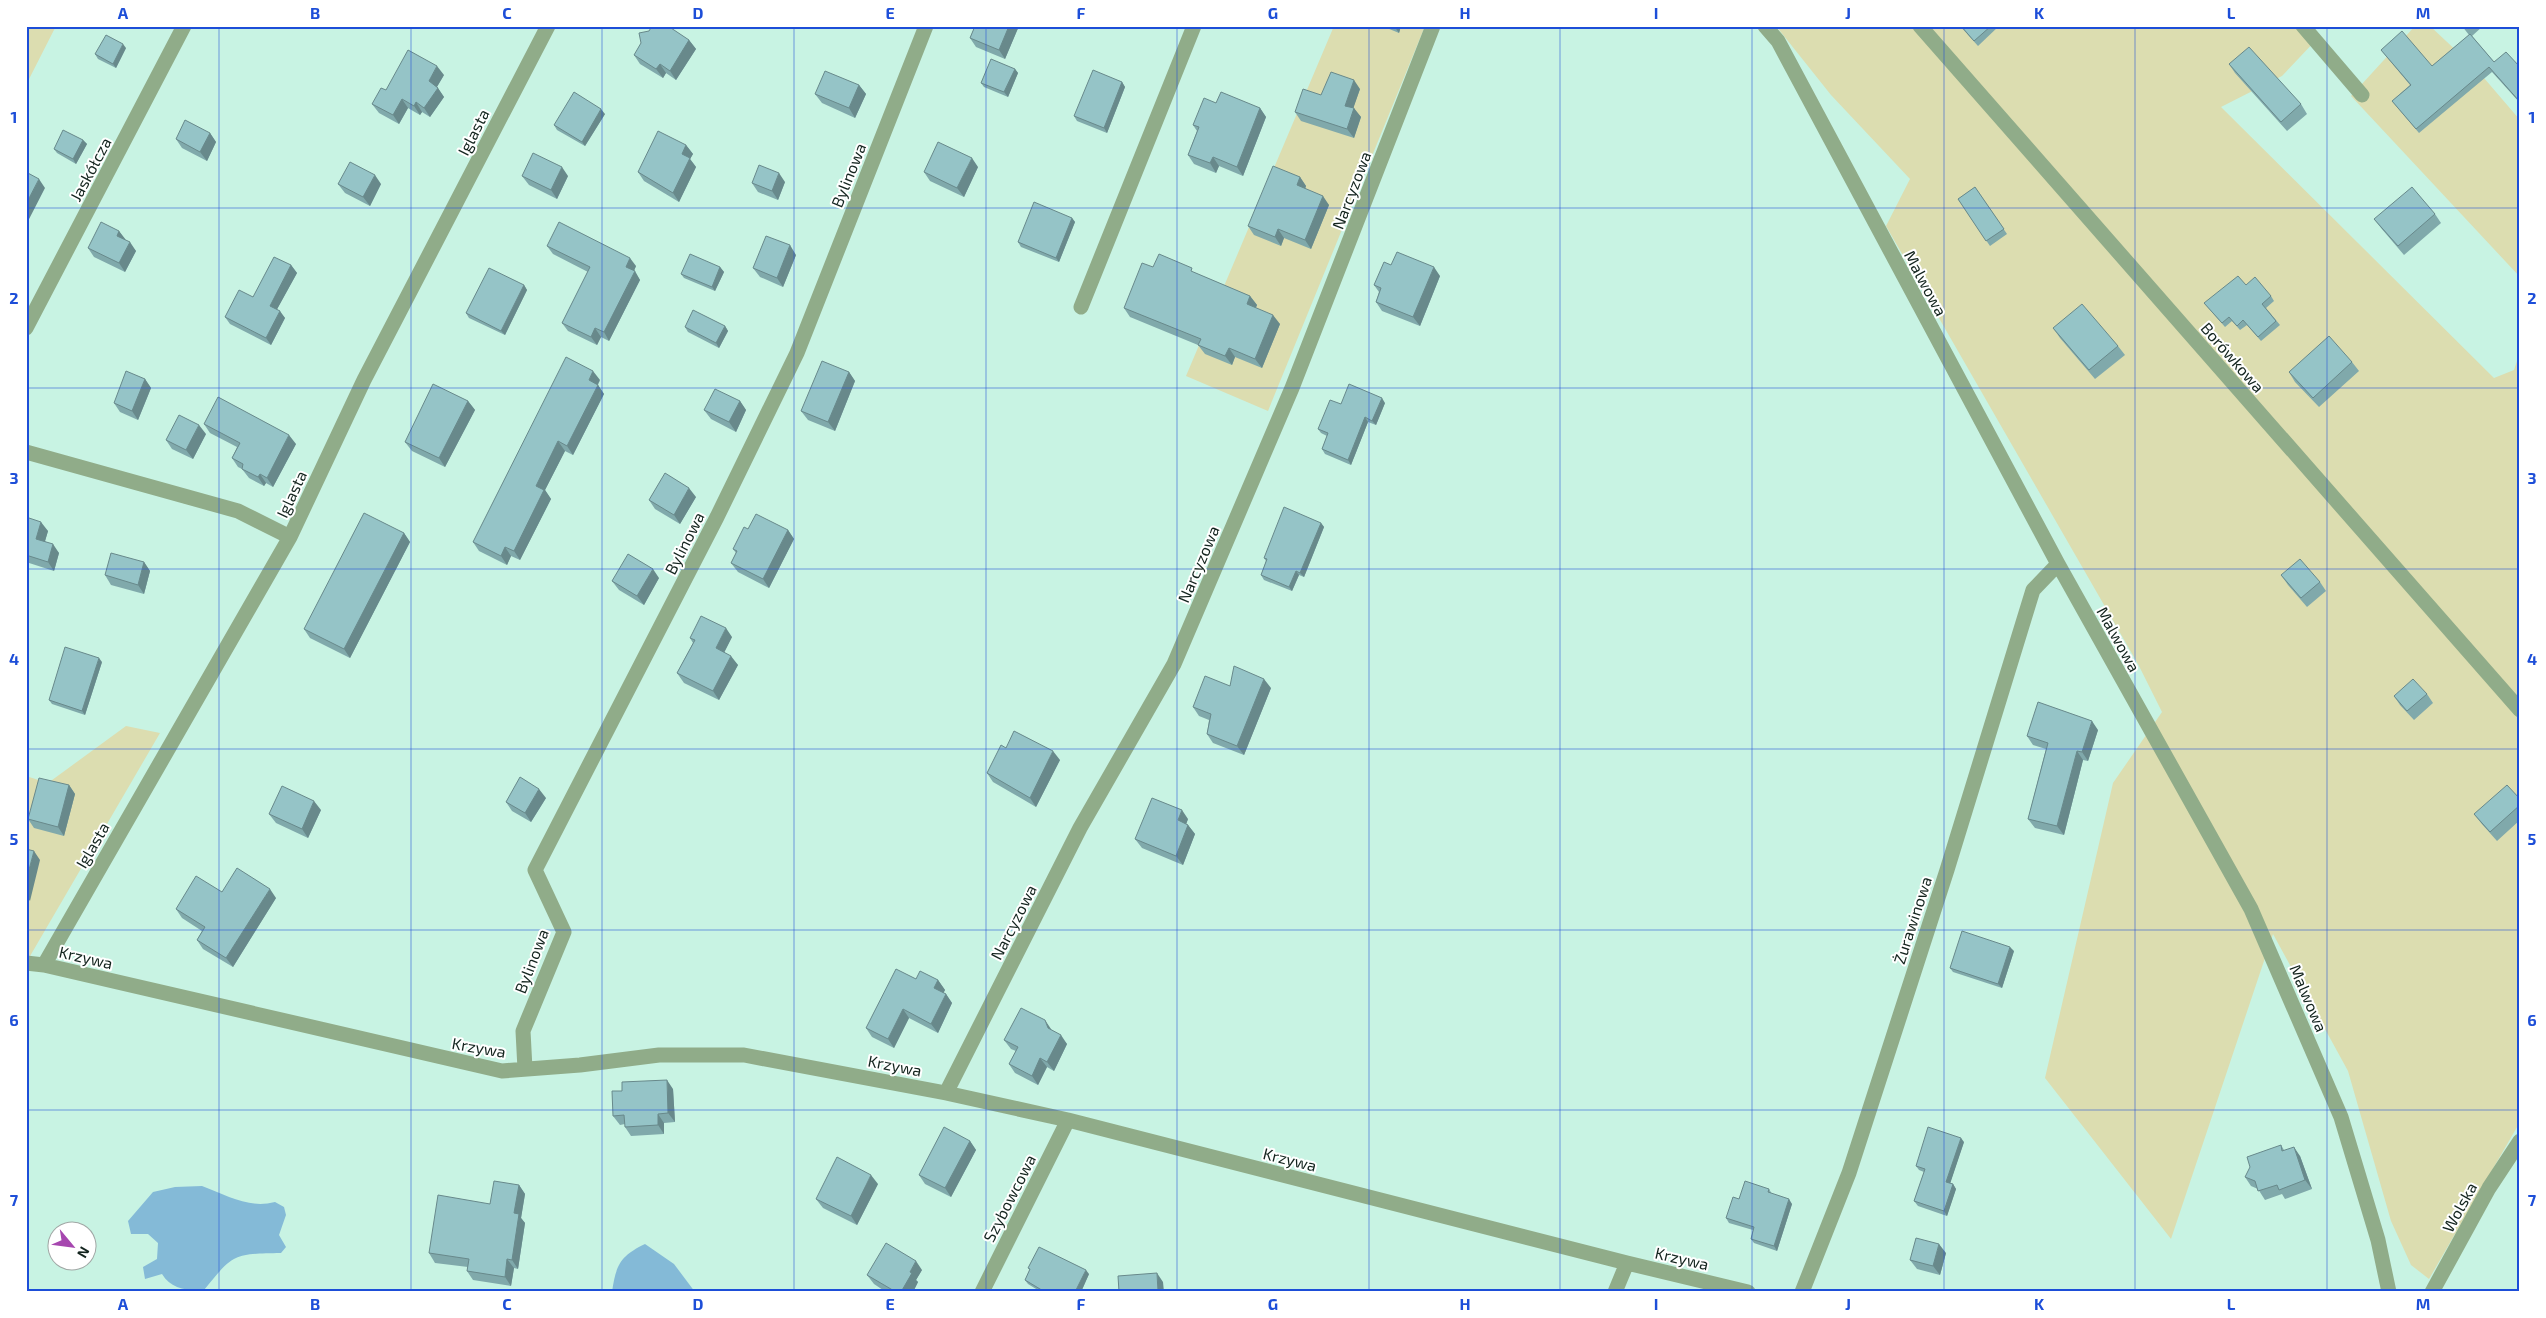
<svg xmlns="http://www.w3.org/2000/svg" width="2546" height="1318" font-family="'Exo 2',sans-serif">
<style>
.green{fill:#dcddb0}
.water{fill:#84bad7}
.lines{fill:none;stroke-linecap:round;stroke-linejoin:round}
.minor{stroke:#90ac89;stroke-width:15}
.wall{fill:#80a9ab}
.shaded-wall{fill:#68898b}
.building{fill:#95c4c7;stroke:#68898b}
.grid{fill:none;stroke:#1d4ed8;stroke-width:1;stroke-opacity:0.55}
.labels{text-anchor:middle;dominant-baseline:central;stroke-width:4;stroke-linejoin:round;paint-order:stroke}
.street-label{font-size:16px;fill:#13241e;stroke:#fff}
.neatline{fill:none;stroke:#1d4ed8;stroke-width:2}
.grid-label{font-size:16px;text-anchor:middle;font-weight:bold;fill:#1d4ed8}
</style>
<rect width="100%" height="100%" fill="#c8f3e3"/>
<path class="green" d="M26 26H56L26 85Z
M1334 26H1425L1268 411 1186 376Z
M1776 26H2303L2317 39 2282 76 2221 107 2494 378 2514 370 2520 352V1122L2429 1279 2411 1265 2391 1221 2348 1071 2273 934 2171 1239 2045 1078 2113 783 2162 712 2138 664 1886 226 1910 179 1831 95Z
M2415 26H2430L2478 71 2520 120V277L2351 96Z
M126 726 160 733 26 963V776L48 783Z"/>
<path class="water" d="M202 1186C227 1195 248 1209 275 1202L284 1207 286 1215 279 1235 286 1247 281 1253C234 1254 234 1253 204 1290 187 1291 171 1289 162 1274L145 1279 143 1267 157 1259 158 1243 148 1234H131L128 1221 153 1192 175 1187Z
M645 1244 674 1264 695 1292H612C616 1265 620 1256 645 1244Z"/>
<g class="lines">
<path class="minor" d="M1765 26 1778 41 2058 564 2251 909 2341 1117 2378 1240 2389 1292
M1920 26 2520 710
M2303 26 2362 95
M1081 307 1194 26
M26 328 184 26
M26 452 238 511 290 537
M26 963 44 965 502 1071 580 1065 659 1055H744L946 1093 1068 1120 1627 1263 1748 1292
M44 965 290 537 364 380 548 26
M525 1069 523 1031 564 932 535 870 717 517 797 353 926 26
M946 1093 1080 828 1174 664 1292 388 1433 26
M982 1292 1068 1120
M1615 1292 1627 1263
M1802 1292 1849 1173 1947 870 2033 590 2058 564
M2432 1292 2489 1188 2520 1141"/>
</g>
<path class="wall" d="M975 26H1019L1005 59 976 47 970 38Z
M1382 26H1401L1399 33Z
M1960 26H1999L1978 46Z
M2462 26H2483L2472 36 2494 62 2520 67V103L2492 72 2419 133 2392 101 2410 85 2381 50 2432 66 2469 35Z
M689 40 696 49 676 80 666 73 663 78 640 64 634 55Z
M126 48 116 68 98 59 95 54Z
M2229 64 2301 104 2307 114 2287 131 2235 73Z
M1015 69 1018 73 1008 97 984 87 981 83Z
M444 75 437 87 444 97 430 117 422 112 420 115 408 108 399 124 379 113 372 104 386 90Z
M1122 82 1125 87 1107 133 1077 121 1074 116Z
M859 85 866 94 855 118 822 103 815 94Z
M1360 89 1353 108 1361 117 1354 138 1301 121 1295 112 1321 95Z
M1216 103 1260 108 1266 117 1243 176 1219 166 1216 173 1194 164 1188 155 1197 131 1193 125Z
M605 114 585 146 557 130 554 125Z
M210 133 216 142 207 161 182 148 176 139Z
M83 140 87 144 76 164 57 153 54 149Z
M686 145 693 154 690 159 696 167 679 202 644 181 638 172Z
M978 167 964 197 930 181 924 172Z
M522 176H568L557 199 529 185Z
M1300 177 1306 186 1305 189 1329 205 1311 249 1284 238 1281 246 1254 235 1248 226Z
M785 182 778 200 758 192 752 183Z
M338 184H381L370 206 345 193Z
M1975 187 2007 234 1990 246 1958 199Z
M2435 214 2441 223 2404 255 2381 228 2374 219Z
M1072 218 1075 222 1059 262 1021 247 1018 242Z
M119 231 125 240 136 251 125 272 94 257 88 248Z
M547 246 636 266 634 271 640 280 609 341 601 337 597 345 568 331 562 323 588 272 553 254Z
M796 255 783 287 760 277 753 268Z
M291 265 297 273 277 309 285 318 271 345 230 324 225 317 253 297Z
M1391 265 1440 276 1420 326 1382 311 1376 302 1379 292 1374 285Z
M720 267 724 272 715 291 684 278 681 274Z
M1153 267 1195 273 1250 296 1257 305 1256 308 1280 324 1262 368 1235 357 1232 365 1205 354 1198 345 1130 317 1124 308Z
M524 285 527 290 505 335 469 318 466 313Z
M2246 285 2271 296 2274 301 2266 308 2280 325 2261 341 2247 325 2240 330 2232 321 2225 327 2204 303Z
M725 326 728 331 719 348 688 332 685 327Z
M2053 328 2118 346 2125 355 2095 379 2060 338Z
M2352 362 2359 371 2319 407 2295 382 2289 372Z
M849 372 855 381 835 431 808 420 801 411Z
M145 379 151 388 138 420 120 412 114 403Z
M600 380 598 385 604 394 573 455 565 451 545 490 551 499 520 560 511 556 507 565 479 551 473 542Z
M468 401 475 410 445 467 412 451 405 442Z
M740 401 746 410 736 432 711 419 704 410Z
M1385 403 1376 425 1368 422 1351 465 1325 454 1322 449 1327 436 1321 433 1318 429 1341 404Z
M204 424 296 444 273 487 266 483 264 486 249 478 242 469 238 467 232 458 237 447 210 433Z
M206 434 193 459 172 449 166 440Z
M696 497 680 524 655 509 649 500Z
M26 517 48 531 45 541 59 553 54 571 26 562Z
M1321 523 1324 527 1304 577 1299 575 1292 591 1264 580 1261 575 1266 561 1264 558Z
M748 529 788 530 794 539 769 588 738 572 731 563 736 553 733 549Z
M404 533 410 542 350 658 310 638 304 629Z
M144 562 150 571 144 594 111 585 105 575Z
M2281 575 2320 582 2326 591 2307 607 2288 585Z
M659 578 644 605 619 590 612 581Z
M732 637 724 652 738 665 719 700 684 683 677 673 693 643 690 638Z
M102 662 85 715 52 704 49 700Z
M1230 686 1271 688 1244 755 1213 743 1207 734 1209 720 1199 716 1193 707Z
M2427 694 2433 703 2414 720 2400 705 2394 696Z
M2098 730 2088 761 2083 760 2064 835 2035 828 2028 819 2046 749 2033 745 2027 736Z
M1006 748 1060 760 1036 807 993 782 987 773Z
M69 785 75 794 64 836 34 828 28 819Z
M546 798 531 822 512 811 506 802Z
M2520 799V820L2497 841 2481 823 2474 814Z
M321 810 308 838 276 823 269 814Z
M1188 819 1186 824 1188 825 1195 834 1183 865 1142 848 1135 839Z
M222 892 276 898 233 967 203 949 197 940 202 931 182 918 176 909Z
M2014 951 2002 988 1953 972 1950 968Z
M916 979 938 980 945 990 943 993 946 994 952 1003 938 1033 909 1018 894 1048 872 1037 866 1028Z
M1052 1030 1067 1044 1054 1071 1047 1067 1038 1085 1015 1073 1009 1064 1016 1051 1011 1049 1004 1040Z
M673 1089 675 1122 664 1123V1134L631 1136 625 1127V1124L620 1125 613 1116Z
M970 1141 976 1150 951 1197 925 1184 919 1175Z
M1964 1142 1950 1183 1953 1184 1956 1189 1947 1216 1918 1206 1914 1201 1924 1172 1919 1170 1916 1166Z
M2281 1145 2284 1150 2300 1156 2312 1189 2285 1199 2282 1194 2265 1200 2258 1189 2251 1186 2245 1177Z
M878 1184 857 1225 823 1208 816 1199Z
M519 1185 525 1194 521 1218 525 1223 518 1269 514 1268 511 1286 473 1280 467 1271 468 1267 435 1263 429 1253 490 1204Z
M1769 1189 1772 1194 1792 1204 1777 1251 1754 1243 1751 1239 1753 1230 1729 1223 1726 1218 1739 1199Z
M1946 1253 1940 1275 1917 1269 1910 1260Z
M1028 1268 1089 1274 1081 1292H1041L1028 1284 1025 1280 1030 1270Z
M922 1270 916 1280 918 1282 913 1292H886L874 1284 867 1275Z"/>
<path class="shaded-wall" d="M1009 26H1019L1005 59 999 50Z
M1394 26H1401L1399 33Z
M689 40 696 49 676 80 670 71Z
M123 44 126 48 116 68 113 64Z
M660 64 666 73 663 78 656 69Z
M437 66 444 75 435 90 429 81Z
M1015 69 1018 73 1008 97 1004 92Z
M1354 80 1360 89 1351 115 1345 106Z
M1122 82 1125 87 1107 133 1104 128Z
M859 85 866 94 855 118 849 108Z
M438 88 444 97 430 117 424 108Z
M402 99 408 108 399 124 393 115Z
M416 102 422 112 420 115 414 106Z
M1260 108 1266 117 1243 176 1237 167Z
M1354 108 1361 117 1354 138 1347 129Z
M601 109 605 114 585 146 582 142Z
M210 133 216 142 207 161 200 152Z
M83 140 87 144 76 164 73 159Z
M686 145 693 154 690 159 696 167 679 202 673 193 682 154Z
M1213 157 1219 166 1216 173 1210 163Z
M972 158 978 167 964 197 957 188Z
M562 167 568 176 557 199 551 190Z
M779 173 785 182 778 200 772 191Z
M375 175 381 184 370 206 363 197Z
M1300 177 1306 186 1303 194 1297 185Z
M39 179 45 188 26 225V204Z
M1323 196 1329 205 1311 249 1305 240Z
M1072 218 1075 222 1059 262 1056 258Z
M1278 229 1284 238 1281 246 1275 237Z
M119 231 126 240 117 236Z
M130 242 136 251 125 272 119 263Z
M790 245 796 255 783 287 777 278Z
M630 258 636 266 632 275 626 267Z
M291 265 297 273 275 313 270 306Z
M720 267 724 272 715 291 712 287Z
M1434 267 1440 276 1420 326 1413 317Z
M635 271 640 280 609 341 604 332Z
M524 285 527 290 505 335 501 331Z
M1250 296 1257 305 1253 313 1247 304Z
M280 311 285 318 271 345 266 338Z
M1273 315 1280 324 1262 368 1255 359Z
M725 326 728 331 719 348 716 343Z
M595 328 601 337 597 345 591 337Z
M1229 348 1235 357 1232 365 1225 356Z
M593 371 600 380 595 389 589 380Z
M849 372 855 381 835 431 828 422Z
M145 379 151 388 138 420 132 411Z
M598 385 604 394 573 455 567 446Z
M1382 398 1385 403 1376 425 1372 421Z
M468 401 475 410 445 467 439 458Z
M740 401 746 410 736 432 729 422Z
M1365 417 1368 422 1351 465 1348 460Z
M199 425 206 434 193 459 186 450Z
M289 435 296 444 273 487 267 478Z
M558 441 565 451 545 490 551 499 520 560 514 551 536 486Z
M260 474 266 483 264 486 258 477Z
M689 488 696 497 680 524 674 515Z
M41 522 48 531 43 548 36 539Z
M1321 523 1324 527 1304 577 1300 573Z
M788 530 794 539 769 588 763 579Z
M404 533 410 542 350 658 344 649Z
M53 544 59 553 54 571 48 562Z
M505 547 511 556 507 565 501 556Z
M144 562 150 571 144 594 138 585Z
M653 569 659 578 644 605 637 596Z
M1296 571 1299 575 1292 591 1289 587Z
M726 628 732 637 722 657 716 648Z
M731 656 738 665 719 700 713 691Z
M99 658 102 662 85 715 82 711Z
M1264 679 1271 688 1244 755 1237 746Z
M2092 721 2098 730 2088 761 2082 752Z
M1053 751 1060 760 1036 807 1030 798Z
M2077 751 2083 760 2064 835 2057 826Z
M69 785 75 794 64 836 58 827Z
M539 789 546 798 531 822 525 813Z
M314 801 321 810 308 838 302 829Z
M1182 810 1188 819 1184 830 1178 820Z
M1188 825 1195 834 1183 865 1176 856Z
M34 851 40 860 30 901 26 896V881Z
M270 889 276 898 233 967 226 958Z
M2010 947 2014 951 2002 988 1998 984Z
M938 980 945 990 941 998 934 988Z
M946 994 952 1003 938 1033 931 1024Z
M903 1009 909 1018 894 1048 888 1039Z
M1045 1020 1051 1029 1054 1037 1048 1028Z
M1061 1035 1067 1044 1054 1071 1047 1062Z
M1040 1058 1047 1067 1038 1085 1032 1076Z
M667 1080 673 1089 675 1122 668 1113Z
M658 1114 664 1123V1134L658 1125Z
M1961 1138 1964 1142 1949 1187 1946 1182Z
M970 1141 976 1150 951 1197 945 1188Z
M2294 1147 2300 1156 2312 1189 2305 1180Z
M871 1175 878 1184 857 1225 851 1216Z
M1953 1184 1956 1189 1947 1216 1944 1211Z
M519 1185 525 1194 521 1218 525 1223 518 1269 512 1260 514 1213Z
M1789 1199 1792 1204 1777 1251 1774 1246Z
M1939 1244 1946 1253 1940 1275 1933 1266Z
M507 1259 514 1268 511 1286 505 1277Z
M916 1261 922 1270 916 1280 918 1282 913 1292H901L910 1272Z
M1086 1270 1089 1274 1081 1292H1075Z
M1157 1273 1163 1282 1164 1292H1158Z"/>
<path class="building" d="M652 26H668L689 40 670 71 660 64 656 69 634 55 641 43 639 33 649 31Z
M975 26H1009L999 50 970 38Z
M1961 26H1991L1974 41Z
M2402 31 2432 66 2470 34 2494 62 2506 52 2520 67V102L2489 67 2416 129 2392 101 2411 85 2381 50Z
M106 35 123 44 113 64 95 54Z
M2249 47 2301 104 2281 122 2229 64Z
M408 50 437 66 429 81 438 88 424 108 416 102 414 106 402 99 393 115 372 104 381 88 386 90Z
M991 59 1015 69 1004 92 981 83Z
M1093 70 1122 82 1104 128 1074 116Z
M825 71 859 85 849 108 815 94Z
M1331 72 1354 80 1345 106 1354 108 1347 129 1295 112 1303 89 1321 95Z
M574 92 601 109 582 142 554 125Z
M1221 92 1260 108 1237 167 1213 157 1210 163 1188 155 1199 127 1193 125 1204 98 1216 103Z
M185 120 210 133 200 152 176 139Z
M63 130 83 140 73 159 54 149Z
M658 131 686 145 682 154 690 158 673 193 638 172Z
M938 142 972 158 957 188 924 172Z
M533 153 562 167 551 190 522 176Z
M350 162 375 175 363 197 338 184Z
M759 165 779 173 772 191 752 183Z
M1273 166 1300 177 1297 185 1323 196 1305 240 1278 229 1275 237 1248 226Z
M26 172 39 179 26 204Z
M1975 187 2004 229 1986 241 1958 199Z
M2412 187 2435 214 2398 246 2374 219Z
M1034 202 1072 218 1056 258 1018 242Z
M101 222 119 231 117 236 130 242 119 263 88 248Z
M559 222 630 258 626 267 635 271 604 332 595 328 591 337 562 323 590 267 547 246Z
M766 236 790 245 777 278 753 268Z
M1397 252 1434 267 1413 317 1376 302 1381 288 1374 285 1384 262 1391 265Z
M690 254 720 267 712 287 681 274Z
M1159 254 1192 268 1191 271 1250 296 1247 304 1273 315 1255 359 1229 348 1225 356 1198 345 1201 339 1124 308 1142 263 1153 267Z
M274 257 291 265 270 306 280 311 266 338 225 317 239 290 253 297Z
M489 268 524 285 501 331 466 313Z
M2238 276 2246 285 2255 277 2271 296 2262 304 2276 321 2258 337 2243 320 2237 326 2229 317 2222 323 2204 303Z
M2082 304 2118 346 2089 370 2053 328Z
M693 310 725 326 716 343 685 327Z
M2329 336 2352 362 2313 398 2289 372Z
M566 357 593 371 589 380 598 385 567 446 558 441 536 486 544 490 514 551 505 547 501 556 473 542Z
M822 361 849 372 828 422 801 411Z
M126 371 145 379 132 411 114 403Z
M433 384 468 401 439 458 405 442Z
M1349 384 1382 398 1372 421 1365 417 1348 460 1322 449 1328 433 1318 429 1330 400 1341 404Z
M715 389 740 401 729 422 704 410Z
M218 397 289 435 267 478 260 474 258 477 242 469 243 464 232 458 240 443 204 424Z
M179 415 199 425 186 450 166 440Z
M665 473 689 488 674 515 649 500Z
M1284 507 1321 523 1300 573 1296 571 1289 587 1261 575 1267 559 1264 558Z
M364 513 404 533 344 649 304 629Z
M756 514 788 530 763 579 731 563 737 551 733 549 744 527 748 529Z
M26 517 41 522 36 539 53 544 48 562 26 555Z
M111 553 144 562 138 585 105 575Z
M628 554 653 569 637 596 612 581Z
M2300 559 2320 582 2301 598 2281 575Z
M701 616 726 628 716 648 731 656 713 691 677 673 695 640 690 638Z
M65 647 99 658 82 711 49 700Z
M1234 666 1264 679 1237 746 1207 734 1211 714 1193 707 1205 676 1230 686Z
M2413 679 2427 694 2407 711 2394 696Z
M2038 702 2092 721 2082 752 2077 751 2057 826 2028 819 2048 743 2027 736Z
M1014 731 1053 751 1030 798 987 773 1001 745 1006 748Z
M520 777 539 789 525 813 506 802Z
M39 778 69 785 58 827 28 819Z
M2507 785 2520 799V805L2490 832 2474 814Z
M282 786 314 801 302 829 269 814Z
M1152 798 1182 810 1178 820 1188 825 1176 856 1135 839Z
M26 849 34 851 26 881Z
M237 868 270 889 226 958 197 940 205 927 176 909 196 876 222 892Z
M1962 931 2010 947 1998 984 1950 968Z
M896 969 916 979 920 971 938 980 934 988 946 994 931 1024 903 1009 888 1039 866 1028Z
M1021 1008 1045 1020 1048 1028 1061 1035 1047 1062 1040 1058 1032 1076 1009 1064 1018 1047 1004 1040Z
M667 1080 668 1113 658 1114V1125L625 1127 624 1115 613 1116 612 1091H622V1082Z
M944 1127 970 1141 945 1188 919 1175Z
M1928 1127 1961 1138 1946 1182 1953 1184 1944 1211 1914 1201 1925 1169 1916 1166Z
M2281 1145 2282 1151 2294 1147 2305 1180 2279 1190 2277 1185 2258 1191 2255 1181 2245 1177 2250 1167 2247 1157Z
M837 1157 871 1175 851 1216 816 1199Z
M494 1181 519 1185 514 1213 519 1214 512 1260 507 1259 505 1277 467 1271 469 1259 429 1253 438 1195 490 1204Z
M1745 1181 1769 1189 1768 1192 1789 1199 1774 1246 1751 1239 1754 1227 1726 1218 1733 1197 1739 1199Z
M1916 1238 1939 1244 1933 1266 1910 1260Z
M886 1243 916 1261 910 1272 912 1273 901 1292H896L867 1275Z
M1039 1247 1086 1270 1075 1292H1045L1025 1280 1030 1269 1028 1268Z
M1157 1273 1158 1292H1119L1118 1276Z"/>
<path class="grid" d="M219 26V1292M411 26V1292M602 26V1292M794 26V1292M986 26V1292M1177 26V1292M1369 26V1292M1560 26V1292M1752 26V1292M1944 26V1292M2135 26V1292M2327 26V1292M26 208H2520M26 388H2520M26 569H2520M26 749H2520M26 930H2520M26 1110H2520"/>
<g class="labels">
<g class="street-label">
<text transform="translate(473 132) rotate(-63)">Iglasta</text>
<text transform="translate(90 169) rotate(-62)">Jaskółcza</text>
<text transform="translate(848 175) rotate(-68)">Bylinowa</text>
<text transform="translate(1351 190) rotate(-69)">Narcyzowa</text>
<text transform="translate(1926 283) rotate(62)">Malwowa</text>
<text transform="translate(2233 357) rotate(49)">Borówkowa</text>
<text transform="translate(291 494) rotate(-65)">Iglasta</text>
<text transform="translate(684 543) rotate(-63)">Bylinowa</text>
<text transform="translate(1198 564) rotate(-67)">Narcyzowa</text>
<text transform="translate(2119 639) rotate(61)">Malwowa</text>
<text transform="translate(92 845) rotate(-60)">Iglasta</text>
<text transform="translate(1912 920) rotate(-72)">Żurawinowa</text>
<text transform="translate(1013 922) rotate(-63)">Narcyzowa</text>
<text transform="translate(86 957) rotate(13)">Krzywa</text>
<text transform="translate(531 961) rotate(-69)">Bylinowa</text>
<text transform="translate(2309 998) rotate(67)">Malwowa</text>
<text transform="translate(479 1047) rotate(10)">Krzywa</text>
<text transform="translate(895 1065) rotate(11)">Krzywa</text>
<text transform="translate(1290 1159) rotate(14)">Krzywa</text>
<text transform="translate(1009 1198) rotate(-63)">Szybowcowa</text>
<text transform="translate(2459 1207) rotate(-61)">Wolska</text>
<text transform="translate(1682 1258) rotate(13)">Krzywa</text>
</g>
</g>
<rect width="2546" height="1318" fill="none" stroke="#ffffff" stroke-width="55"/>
<g transform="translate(72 1246) rotate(119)"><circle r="24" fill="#ffffff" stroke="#a1a7a5"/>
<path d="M0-4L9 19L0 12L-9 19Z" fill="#a647af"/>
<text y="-8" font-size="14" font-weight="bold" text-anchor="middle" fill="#13241e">N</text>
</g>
<rect x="28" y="28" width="2490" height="1262" class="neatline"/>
<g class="grid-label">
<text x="123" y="19">A</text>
<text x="315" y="19">B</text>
<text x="507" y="19">C</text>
<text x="698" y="19">D</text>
<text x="890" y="19">E</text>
<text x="1081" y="19">F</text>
<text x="1273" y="19">G</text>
<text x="1465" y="19">H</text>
<text x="1656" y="19">I</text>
<text x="1848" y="19">J</text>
<text x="2039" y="19">K</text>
<text x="2231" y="19">L</text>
<text x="2423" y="19">M</text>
<text x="14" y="123">1</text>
<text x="2532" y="123">1</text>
<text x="14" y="304">2</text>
<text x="2532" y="304">2</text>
<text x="14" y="484">3</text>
<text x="2532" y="484">3</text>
<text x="14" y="665">4</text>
<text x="2532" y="665">4</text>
<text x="14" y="845">5</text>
<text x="2532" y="845">5</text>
<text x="14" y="1026">6</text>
<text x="2532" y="1026">6</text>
<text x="14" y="1206">7</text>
<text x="2532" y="1206">7</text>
<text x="123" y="1310">A</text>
<text x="315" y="1310">B</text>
<text x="507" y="1310">C</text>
<text x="698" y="1310">D</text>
<text x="890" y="1310">E</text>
<text x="1081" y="1310">F</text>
<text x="1273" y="1310">G</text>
<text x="1465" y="1310">H</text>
<text x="1656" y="1310">I</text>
<text x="1848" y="1310">J</text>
<text x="2039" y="1310">K</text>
<text x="2231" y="1310">L</text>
<text x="2423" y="1310">M</text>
</g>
</svg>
